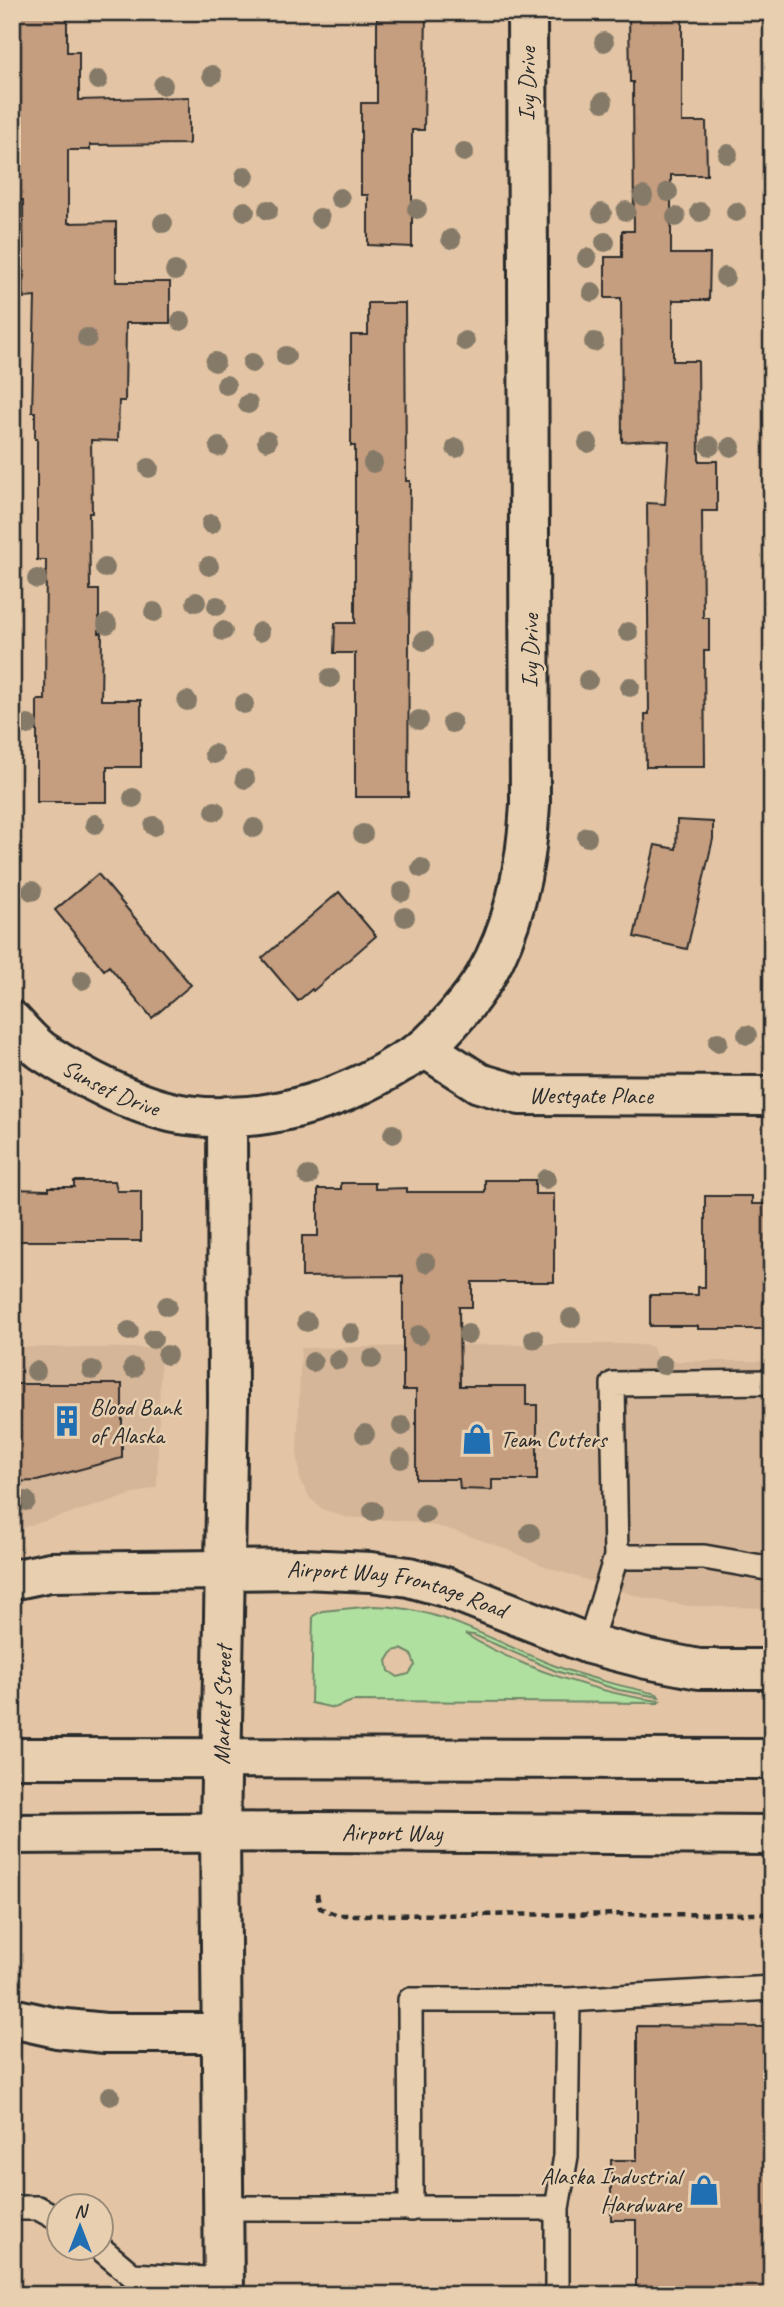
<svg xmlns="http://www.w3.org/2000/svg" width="784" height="2307" font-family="Caveat,sans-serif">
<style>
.built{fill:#d6b698}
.green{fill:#b0e0a0;stroke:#6e8666;stroke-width:2;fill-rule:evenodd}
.building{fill:#c59d7f;stroke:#2b2b2b;stroke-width:2}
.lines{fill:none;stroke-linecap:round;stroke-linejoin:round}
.service-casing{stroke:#2b2b2b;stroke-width:28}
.minor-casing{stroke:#2b2b2b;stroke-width:44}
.primary-casing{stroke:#2b2b2b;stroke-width:44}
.path{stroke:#2b2b2b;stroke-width:4.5;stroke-dasharray:7 5;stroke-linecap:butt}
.service{stroke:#e7cfb0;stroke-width:23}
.minor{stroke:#e7cfb0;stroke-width:38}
.primary{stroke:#e7cfb0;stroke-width:38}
.tree{fill:#857a68}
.labels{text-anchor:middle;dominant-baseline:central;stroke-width:5;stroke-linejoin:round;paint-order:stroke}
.street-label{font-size:24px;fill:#2b2b2b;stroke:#e7cfb0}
.poi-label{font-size:24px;fill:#2b2b2b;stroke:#e7cfb0;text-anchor:start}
</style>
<rect width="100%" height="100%" fill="#e3c5a5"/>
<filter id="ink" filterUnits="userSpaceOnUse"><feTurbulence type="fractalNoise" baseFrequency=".0143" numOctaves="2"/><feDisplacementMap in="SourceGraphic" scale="14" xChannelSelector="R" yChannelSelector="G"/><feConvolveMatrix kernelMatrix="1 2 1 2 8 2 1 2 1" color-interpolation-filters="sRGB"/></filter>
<g filter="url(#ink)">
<path class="built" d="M539 1344H627L652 1346 659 1361H772V1608L689 1606 643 1598 549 1568 501 1547 445 1528 408 1521 344 1517 322 1509 310 1498 300 1481 297 1451 301 1348Z
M12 1347 161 1348 157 1487 22 1528 12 1529Z"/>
<path class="green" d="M374 1606C439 1606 494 1642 553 1665 587 1678 622 1686 657 1694L659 1697 619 1690 556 1671 474 1635 465 1634C516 1666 600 1694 660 1701L658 1703 353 1701 334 1708 311 1703 313 1616 322 1611ZM401 1649 411 1654 415 1665 409 1674 398 1677 389 1671 387 1661 393 1651Z"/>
<path class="building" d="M18 12H67V52H79V100L189 97V144L90 145V150H68V223L116 222V282H170V323H126L125 401H119L118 441 91 440 92 513H89L90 590H99V633H102L101 700H141V767H107V802H37V700H45L46 560H37V439H35V412H32L35 297 24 298 23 200H19Z
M377 12H426L424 130H412V247L368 245V195H361V103H377Z
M629 12H682V122H706L707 175H671V254H710L709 300H673V361H698L699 461H717V511H702L703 618H709V651H704L705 767H646L645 714H649L647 503 665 504 669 441 647 440 622 442 621 298H605V257H622V231H634L633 82H630Z
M368 303H405L406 481H410L408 797H355V653H334L335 623H355V446H351V335H368Z
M677 820 713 822V839L687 949 634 937 655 845 676 849Z
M98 874 191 985 152 1018 109 966 104 970 55 910Z
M339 892 376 936 313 991 312 989 298 1001 262 958Z
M485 1180H535V1194H554V1282H472V1307H459L460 1386H526V1405H537V1480H492V1490L460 1489 459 1479H416V1390H403V1276L302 1277V1236H318V1189H341V1183H375V1189L407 1188V1192H485Z
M74 1181H115L117 1191H141V1241H12V1189L49 1190V1187H74Z
M705 1196H752V1204H772V1329H698V1326H650V1295H698V1287H705Z
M12 1384H122V1458L37 1481 12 1482Z
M637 2026 772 2027V2295H636V2220H611V2160H637Z"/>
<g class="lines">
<defs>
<path id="service" d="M616 1557H704L772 1569
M589 1644 616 1557 613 1384 772 1382
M568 2000 772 1988
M12 2208H38L60 2220
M224 2208H557V2295
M411 2209 410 2000H568L566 2156 557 2208
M100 2248 132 2275 224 2280"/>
<g id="minor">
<path id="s1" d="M12 1021C21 1031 31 1043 42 1051 81 1077 140 1109 187 1115 261 1125 338 1102 400 1063 409 1058 419 1053 427 1046 447 1028 471 1000 485 977 515 925 527 863 530 804L527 12"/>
<path id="s2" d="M425 1048 479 1083 520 1095 772 1096"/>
<path id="s3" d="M12 1580 50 1572 302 1569 371 1572 409 1577 445 1587 589 1644 647 1659 699 1669H772"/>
<path d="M12 2018 57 2028 105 2033H221"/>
<path id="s4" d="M224 2295 220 1832 228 1401 227 1116"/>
</g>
<g id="primary">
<path d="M12 1758 772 1759"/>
<path id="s5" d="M12 1834 313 1832 772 1835"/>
</g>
</defs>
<use href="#service" class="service-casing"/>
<use href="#minor" class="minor-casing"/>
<use href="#primary" class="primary-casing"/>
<path class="path" d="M317 1894 320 1908 338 1915 772 1914"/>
<use href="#service" class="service"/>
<use href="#minor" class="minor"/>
<use href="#primary" class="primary"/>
</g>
<g class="tree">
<circle cx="604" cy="42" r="10"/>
<circle cx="212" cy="75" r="10"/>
<circle cx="98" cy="80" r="10"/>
<circle cx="163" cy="85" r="10"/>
<circle cx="603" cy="102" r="10"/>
<circle cx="464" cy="152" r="10"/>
<circle cx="728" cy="154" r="10"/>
<circle cx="245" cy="176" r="10"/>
<circle cx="668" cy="192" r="10"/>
<circle cx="643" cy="196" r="10"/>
<circle cx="340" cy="198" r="10"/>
<circle cx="417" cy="209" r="10"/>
<circle cx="268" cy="210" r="10"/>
<circle cx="245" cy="211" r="10"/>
<circle cx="626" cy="211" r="10"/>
<circle cx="700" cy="212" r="10"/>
<circle cx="736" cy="212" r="10"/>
<circle cx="602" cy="213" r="10"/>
<circle cx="676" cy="217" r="10"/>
<circle cx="320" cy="218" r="10"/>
<circle cx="163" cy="223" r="10"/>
<circle cx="451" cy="239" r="10"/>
<circle cx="605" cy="242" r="10"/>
<circle cx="587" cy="258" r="10"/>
<circle cx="175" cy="271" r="10"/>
<circle cx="725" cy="277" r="10"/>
<circle cx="592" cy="292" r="10"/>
<circle cx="181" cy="321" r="10"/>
<circle cx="87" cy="338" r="10"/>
<circle cx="465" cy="341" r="10"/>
<circle cx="594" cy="342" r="10"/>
<circle cx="286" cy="356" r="10"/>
<circle cx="215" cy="362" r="10"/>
<circle cx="252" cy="363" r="10"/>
<circle cx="226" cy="385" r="10"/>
<circle cx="248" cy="404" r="10"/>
<circle cx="267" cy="441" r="10"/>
<circle cx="588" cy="443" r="10"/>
<circle cx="710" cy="446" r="10"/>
<circle cx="219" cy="447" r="10"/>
<circle cx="731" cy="447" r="10"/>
<circle cx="456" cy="448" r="10"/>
<circle cx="373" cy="463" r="10"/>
<circle cx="149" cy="468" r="10"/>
<circle cx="211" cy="524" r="10"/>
<circle cx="209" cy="566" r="10"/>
<circle cx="105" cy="568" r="10"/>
<circle cx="37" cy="579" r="10"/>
<circle cx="196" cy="602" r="10"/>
<circle cx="217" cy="606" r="10"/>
<circle cx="154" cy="612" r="10"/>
<circle cx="107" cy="624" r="10"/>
<circle cx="223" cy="631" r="10"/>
<circle cx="260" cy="632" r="10"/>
<circle cx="628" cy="632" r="10"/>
<circle cx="424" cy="641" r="10"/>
<circle cx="330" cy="678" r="10"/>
<circle cx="588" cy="680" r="10"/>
<circle cx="630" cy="687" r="10"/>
<circle cx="187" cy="701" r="10"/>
<circle cx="244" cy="704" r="10"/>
<circle cx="419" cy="720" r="10"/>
<circle cx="452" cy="723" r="10"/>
<circle cx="28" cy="725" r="10"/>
<circle cx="214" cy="754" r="10"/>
<circle cx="245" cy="779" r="10"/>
<circle cx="133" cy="798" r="10"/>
<circle cx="215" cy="811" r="10"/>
<circle cx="95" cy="824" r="10"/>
<circle cx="154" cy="826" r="10"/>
<circle cx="254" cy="828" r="10"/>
<circle cx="363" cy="834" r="10"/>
<circle cx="587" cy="837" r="10"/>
<circle cx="421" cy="868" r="10"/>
<circle cx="32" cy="891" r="10"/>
<circle cx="402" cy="892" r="10"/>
<circle cx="405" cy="917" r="10"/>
<circle cx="82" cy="980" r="10"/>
<circle cx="747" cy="1035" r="10"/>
<circle cx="718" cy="1042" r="10"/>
<circle cx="393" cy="1134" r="10"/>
<circle cx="308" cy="1176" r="10"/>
<circle cx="546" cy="1179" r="10"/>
<circle cx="426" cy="1263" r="10"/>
<circle cx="167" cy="1306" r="10"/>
<circle cx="571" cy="1318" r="10"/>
<circle cx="307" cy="1322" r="10"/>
<circle cx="129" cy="1331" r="10"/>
<circle cx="351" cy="1333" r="10"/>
<circle cx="468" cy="1334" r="10"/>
<circle cx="419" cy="1335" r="10"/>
<circle cx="153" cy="1339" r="10"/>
<circle cx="534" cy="1339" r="10"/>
<circle cx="167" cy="1355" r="10"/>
<circle cx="372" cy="1359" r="10"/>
<circle cx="338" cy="1360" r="10"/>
<circle cx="313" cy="1362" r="10"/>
<circle cx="663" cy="1365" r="10"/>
<circle cx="133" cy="1368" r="10"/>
<circle cx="92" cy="1370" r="10"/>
<circle cx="36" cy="1371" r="10"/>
<circle cx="402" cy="1426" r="10"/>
<circle cx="365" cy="1434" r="10"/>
<circle cx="401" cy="1459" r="10"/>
<circle cx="26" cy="1501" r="10"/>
<circle cx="373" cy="1511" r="10"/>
<circle cx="425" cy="1514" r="10"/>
<circle cx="530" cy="1533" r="10"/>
<circle cx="110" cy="2096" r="10"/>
</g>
</g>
<defs>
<symbol id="building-bare" viewBox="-9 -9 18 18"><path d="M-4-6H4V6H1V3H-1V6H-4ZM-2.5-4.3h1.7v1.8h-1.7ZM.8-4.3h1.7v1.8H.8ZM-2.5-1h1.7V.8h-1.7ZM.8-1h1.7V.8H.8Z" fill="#1f6fb2" stroke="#e7cfb0" stroke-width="2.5" paint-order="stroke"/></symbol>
<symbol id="shop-bare" viewBox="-9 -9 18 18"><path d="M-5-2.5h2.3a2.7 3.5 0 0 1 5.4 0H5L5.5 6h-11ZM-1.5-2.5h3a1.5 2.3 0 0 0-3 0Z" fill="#1f6fb2" stroke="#e7cfb0" stroke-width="2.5" paint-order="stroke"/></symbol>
</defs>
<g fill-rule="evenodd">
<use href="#building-bare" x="45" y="1399" width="44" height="44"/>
<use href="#shop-bare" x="455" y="1417" width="44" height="44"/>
<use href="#shop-bare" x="682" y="2168" width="44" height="44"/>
</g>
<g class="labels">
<g class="street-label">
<text transform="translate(527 84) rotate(-90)">Ivy Drive</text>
<text transform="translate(530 651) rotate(-90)">Ivy Drive</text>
<text stroke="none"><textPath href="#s1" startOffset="121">Sunset Drive</textPath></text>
<text stroke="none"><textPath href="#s2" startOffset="178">Westgate Place</textPath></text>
<text stroke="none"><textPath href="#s3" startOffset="388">Airport Way Frontage Road</textPath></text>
<text stroke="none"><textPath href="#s4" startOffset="590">Market Street</textPath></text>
<text stroke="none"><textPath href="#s5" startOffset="380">Airport Way</textPath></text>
</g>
<g class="poi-label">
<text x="90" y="1407">Blood Bank<tspan x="90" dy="28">of Alaska</tspan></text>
<text x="500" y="1439">Team Cutters</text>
<text x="681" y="2176" text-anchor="end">Alaska Industrial<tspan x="681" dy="28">Hardware</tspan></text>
</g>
</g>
<rect width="784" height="2307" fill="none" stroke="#e7cfb0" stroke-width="42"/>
<rect x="21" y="21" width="742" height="2265" fill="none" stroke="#2b2b2b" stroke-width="2.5" filter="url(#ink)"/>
<g transform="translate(80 2227)"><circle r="33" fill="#e7cfb0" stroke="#9c8d7b" stroke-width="2"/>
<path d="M0-5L12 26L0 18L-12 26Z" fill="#1f6fb2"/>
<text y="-10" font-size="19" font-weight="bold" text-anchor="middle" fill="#2b2b2b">N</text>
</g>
</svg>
